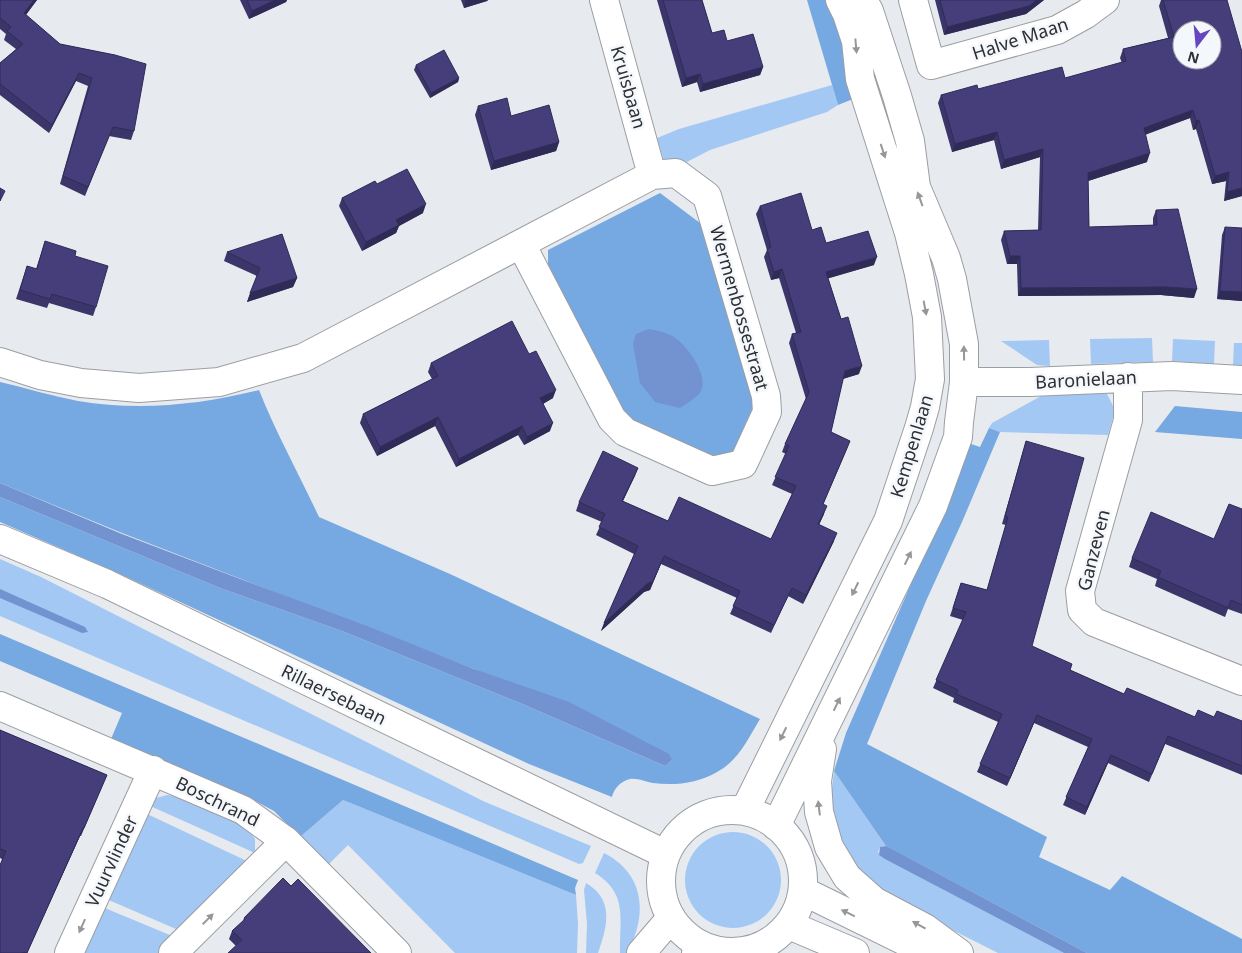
<svg xmlns="http://www.w3.org/2000/svg" width="1242" height="953" font-family="'Noto Sans',sans-serif">
<style>
.green{fill:#a3c8f4}
.forest{fill:#76a8e1}
.water{fill:#7392d0}
.lines{fill:none;stroke-linecap:round;stroke-linejoin:round}
.minor-casing{stroke:#9b9ea2;stroke-width:30}
.tertiary-casing{stroke:#9b9ea2;stroke-width:30}
.minor{stroke:#fff;stroke-width:28}
.tertiary{stroke:#fff;stroke-width:28}
.wall{fill:#3b356a}
.shaded-wall{fill:#302b56}
.building{fill:#453e7b;stroke:#302b56;fill-rule:evenodd}
.oneway{fill:#969798}
.labels{text-anchor:middle;dominant-baseline:central;stroke-width:5;stroke-linejoin:round;paint-order:stroke}
.street-label{font-size:18px;fill:#2e2f31;stroke:#f4f7fc}
</style>
<rect width="100%" height="100%" fill="#e7eaee"/>
<path class="green" d="M832 85 838 105 827 112 710 150 681 165 665 164 657 138 679 129Z
M1152 338 1153 362 1091 364 1090 339Z
M1173 339 1215 341 1214 364 1172 361Z
M1049 340 1050 366 1037 365 1001 341Z
M1234 343H1242V365H1233Z
M1106 392 1115 410 1108 435 1000 432 989 428 992 423 1045 394Z
M0 559 41 577 483 801 591 846 583 863 579 864 0 616Z
M834 771 886 846 880 847 878 852 880 855 1064 953H998L905 906 864 877 844 847 833 819 831 798Z
M167 795 182 797 216 812 248 828 255 839V853L148 805 156 798Z
M343 800 576 895 578 924 577 953H455L348 845 327 866 300 837Z
M143 812 251 863 183 932 104 898Z
M685 880a48 48 0 1 1 96 0a48 48 0 1 1-96 0Z
M604 853C645 874 648 915 627 953H620C619 920 629 894 595 873Z
M586 883C615 900 607 927 598 953H586L587 924 584 890Z
M100 906 177 938 162 953H79Z"/>
<path class="forest" d="M807 0H829L858 97 838 105Z
M660 193 704 226 756 400 733 452 711 458 624 418 548 272V250Z
M0 382C26 388 52 396 78 401 138 411 200 405 259 390 276 433 299 474 319 517L450 574 760 719C748 739 738 761 717 772 698 783 675 786 653 783 646 782 638 778 630 779 621 781 614 788 612 797L529 764 120 574 0 522V497L220 588 342 631 520 703 665 766 672 760 474 669 122 533 0 483Z
M1175 406 1242 412V439L1155 432Z
M989 428 1000 432 962 522 926 601 867 744 1047 837 1039 857 1110 890 1122 876 1242 939V953H1087L886 846 834 771 846 733 956 481 968 443 980 447Z
M0 634 578 880 575 888 576 895 343 800 300 837 274 811 248 797 111 739 122 713 0 661Z"/>
<path class="water" d="M649 329C659 331 670 333 678 340 690 350 711 379 699 394 694 399 686 404 680 408L655 402 640 383 633 344 636 334Z
M0 483 122 534 243 580 367 626 474 669 569 702 669 754 672 760 665 766 520 703 342 631 220 588 0 497Z
M0 589 85 627 88 632 82 633 0 598Z
M886 846 892 849 1087 953H1064L885 859 879 855 880 847Z"/>
<g class="lines">
<defs>
<path id="minor" d="M604 0 652 175
M913 0 931 65 1057 30 1086 14 1105 0
M0 362 40 375 81 383 139 388 219 382 303 358 652 175 676 173 707 196 766 396 767 412 743 464 712 471 625 432 612 419 521 244
M1128 377V420L1080 591 1082 610 1094 622 1242 681
M964 382H1030L1172 376 1242 380
M0 706 243 810 286 841 397 953
M69 953 153 770
M173 953 286 841
M641 953 671 918
M696 953 703 947"/>
<path id="tertiary" d="M0 539 107 584 665 854
M822 749 817 781 819 812 829 847 847 877 874 901 925 928 959 953
M661 881a71 71 0 1 1 142 0a71 71 0 1 1-142 0Z
M745 810 888 521 919 428 925 407 930 379 927 317 919 274 909 233 860 79 856 41 847 14 840 0
M776 826 933 506 958 437 959 422 964 382V344L952 279 946 258 916 187 910 141 897 96 869 11 863 0
M803 891 917 947 941 953
M789 925 855 953"/>
</defs>
<use href="#minor" class="minor-casing"/>
<use href="#tertiary" class="tertiary-casing"/>
<use href="#minor" class="minor"/>
<use href="#tertiary" class="tertiary"/>
</g>
<path class="wall" d="M0 0H37L26 15 60 44 115 55 134 131 131 140 109 136 85 196 60 184 88 86 76 81 49 133 0 95V63L16 49 4 40 6 34 0 29Z
M240 0H287L286 2 249 19Z
M461 0H488L487 1 464 8Z
M657 0H702L712 33 727 41 763 67 760 75 700 92 697 82 682 87Z
M935 0H1044L1026 14 944 35Z
M1161 0H1227L1242 196 1224 201 1226 181 1212 184 1196 129 1193 130 1190 118 1145 135 1147 162 1088 181 1089 227 1153 225V218L1156 210 1194 298 1161 295 1018 296 1017 264H1007L1001 240 1004 231 1038 230 1040 157 1001 169 994 140 952 152 938 103 941 95 978 89 1065 78 1122 63 1120 58 1123 49 1168 38 1159 6Z
M416 65 459 78 458 82 430 98 414 70Z
M478 106 511 116 559 142 556 151 491 170 475 115Z
M377 184 423 213 399 226 396 233 362 251 339 206 342 198Z
M760 206 812 230 826 243 874 265 828 278 859 374 843 379 831 432 850 441 823 504 824 514 819 525 834 541 803 604 788 596 771 633 730 614 737 598 661 564 650 590 644 592 601 631 634 554 596 535 602 522 576 511 579 502 638 468 623 501 668 521 771 539 792 494 772 485 786 454 782 452 785 444 806 399 789 343 792 334 796 333 779 278 771 280 764 257 767 250 756 214Z
M1225 227 1242 301 1217 299 1222 235Z
M45 241 75 256 96 307 93 316 49 303 47 308 16 299 27 266 36 269Z
M227 252 297 278 293 287 247 302 257 276 224 261Z
M529 354 553 398 543 404 550 431 524 445 518 435 456 467 435 426 377 456 360 423 363 414 432 379 428 372 431 363Z
M1026 441 1032 646 1070 670 1124 694 1195 717H1214L1242 721V775L1165 744 1149 782 1108 763 1085 815 1063 805 1088 747 1034 723 1007 786 977 772 998 722 953 702 954 698 933 688 963 620 950 616 961 583 987 590 1006 525 1002 524Z
M1242 509V614L1228 609 1225 617 1155 586 1157 579 1129 567 1132 558 1214 539Z
M0 730 107 775 81 836H80L27 953H0L2 859 0 858Z
M291 886 236 946 229 939 232 931 243 921 244 918Z"/>
<path class="shaded-wall" d="M34 0H37L21 21 24 13Z
M275 0H287L286 2 249 19 252 11Z
M466 0H488L487 1 464 8Z
M1037 0H1044L1026 14 944 35 947 27Z
M763 67 760 75 700 92 703 84Z
M79 73 76 81 49 133 52 125Z
M700 74 697 82 682 87 686 78Z
M459 78 458 82 430 98 431 93Z
M1193 110 1190 118 1140 136 1144 128Z
M1199 120 1196 129 1193 130 1196 121Z
M997 132 994 140 952 152 955 144Z
M559 142 556 151 491 170 494 161Z
M1043 149 1040 157 1001 169 1004 160Z
M1150 153 1147 162 1085 182 1088 173Z
M1229 172 1226 181 1212 184 1215 176Z
M1242 188V196L1224 201 1227 192Z
M426 204 423 213 399 226 396 233 362 251 366 242 396 220Z
M1010 256H1020L1017 264H1007Z
M877 257 874 265 823 280 826 272Z
M782 269 779 278 771 280 774 272Z
M297 278 293 287 247 302 250 293Z
M1165 287 1197 289 1194 298 1161 295 1018 296 1021 288Z
M1220 291 1242 292V301L1217 299Z
M862 366 859 374 842 379 845 371Z
M556 390 553 398 537 407 540 398Z
M438 417 435 426 377 456 380 447Z
M553 423 550 431 524 445 527 437Z
M522 426 518 435 456 467 459 459Z
M850 441 847 449 820 512 823 504Z
M638 468 635 476 619 509 622 501Z
M827 506 824 514 815 533 818 524Z
M837 533 834 541 803 604 806 595Z
M664 556 650 590 644 592 601 631 604 623 647 584Z
M1037 715 1034 723 1007 786 1010 778Z
M1111 755 1108 763 1085 815 1087 807Z
M83 828 80 836 27 953Z"/>
<path class="building" d="M0 0H34L24 13 60 44 115 55 146 64 134 131 113 127 88 187 63 176 92 78 79 73 52 125 0 84V63L23 44 7 31 11 27 0 18Z
M247 0H275L252 11Z
M663 0H702L712 33 724 30 727 41 753 34 763 67 703 84 700 74 686 78Z
M940 0H1037L1029 6 947 27Z
M1163 0H1227L1242 52V188L1227 192 1229 172 1215 176 1199 120 1196 121 1193 110 1144 128 1150 153 1088 173 1089 227 1157 225 1156 210 1178 209 1197 289 1165 287 1021 288 1020 256H1010L1004 231 1041 230 1043 149 1004 160 997 132 955 144 941 95 977 85 978 89 1062 67 1065 78 1126 61 1123 49 1174 37ZM1182 30H1212V60H1182Z
M444 50 459 78 431 93 416 65Z
M507 98 511 116 549 105 559 142 494 161 478 106Z
M407 169 426 204 396 220 399 225 366 242 342 198 375 181 377 184Z
M0 188 5 191 0 201Z
M801 193 812 230 821 227 826 243 868 231 877 257 826 272 841 319 848 317 862 366 845 371 831 432 850 441 823 504 827 506 818 524 837 533 806 595 792 588 774 625 733 606 740 591 664 556 653 581 647 584 604 623 638 546 599 527 605 514 579 502 603 451 638 468 622 501 668 521 679 497 771 539 796 486 775 477 789 446 785 444 809 392 792 334 801 332 782 269 774 272 767 249 771 247 760 206Z
M1225 227 1242 228V292L1220 291Z
M282 234 297 278 250 293 260 268 227 252Z
M45 241 76 251 75 256 108 266 96 307 52 294 50 299 20 290 27 266 37 269Z
M512 321 529 354 536 351 556 390 540 398 553 423 527 437 522 426 459 459 438 417 380 447 363 414 438 376 431 363Z
M1026 441 1084 458 1032 646 1072 664 1070 670 1124 694 1127 688 1195 717 1198 710 1214 717 1217 711 1242 721V766L1168 736 1152 774 1111 755 1087 807 1066 797 1092 739 1037 715 1010 778 980 764 1002 714 956 694 958 690 936 680 966 612 953 608 961 583 987 590 1008 517 1005 516Z
M1229 504 1242 509V605L1231 600 1228 608 1158 577 1161 571 1132 558 1151 512 1214 539Z
M0 730 107 775 84 828H83L27 953 23 952V953H0V865L6 851 0 849Z
M283 878 291 886 298 879 371 953H228L242 940 232 931 245 919 244 918Z"/>
<defs><path id="oneway-solid" d="M-6-.8H1V-3.2L6.5 0L1 3.2V.8H-6Z" transform="scale(1.25)"/></defs>
<g class="oneway">
<use href="#oneway-solid" transform="translate(856 46) rotate(85)"/>
<use href="#oneway-solid" transform="translate(883 151) rotate(72)"/>
<use href="#oneway-solid" transform="translate(920 199) rotate(-110)"/>
<use href="#oneway-solid" transform="translate(925 308) rotate(79)"/>
<use href="#oneway-solid" transform="translate(964 353) rotate(-91)"/>
<use href="#oneway-solid" transform="translate(908 558) rotate(-64)"/>
<use href="#oneway-solid" transform="translate(855 589) rotate(116)"/>
<use href="#oneway-solid" transform="translate(837 704) rotate(-64)"/>
<use href="#oneway-solid" transform="translate(783 734) rotate(116)"/>
<use href="#oneway-solid" transform="translate(819 808) rotate(-97)"/>
<use href="#oneway-solid" transform="translate(848 913) rotate(-154)"/>
<use href="#oneway-solid" transform="translate(208 919) rotate(-45)"/>
<use href="#oneway-solid" transform="translate(919 925) rotate(-151)"/>
<use href="#oneway-solid" transform="translate(82 926) rotate(114)"/>
</g>
<g class="labels">
<g class="street-label">
<text transform="translate(1020 38) rotate(-18)">Halve Maan</text>
<text transform="translate(629 87) rotate(74)">Kruisbaan</text>
<text transform="translate(740 308) rotate(74)">Wermenbossestraat</text>
<text transform="translate(1086 379) rotate(-3)">Baronielaan</text>
<text transform="translate(911 446) rotate(-73)">Kempenlaan</text>
<text transform="translate(1093 550) rotate(-76)">Ganzeven</text>
<text transform="translate(334 694) rotate(26)">Rillaersebaan</text>
<text transform="translate(218 801) rotate(26)">Boschrand</text>
<text transform="translate(111 861) rotate(-65)">Vuurvlinder</text>
</g>
</g>
<g transform="translate(1197 45) rotate(196)"><circle r="24" fill="#f4f7fc" stroke="#a5a7ab"/>
<path d="M0-4L9 19L0 12L-9 19Z" fill="#6647c0"/>
<text y="-8" font-size="14" font-weight="bold" text-anchor="middle" fill="#2e2f31">N</text>
</g>
</svg>
